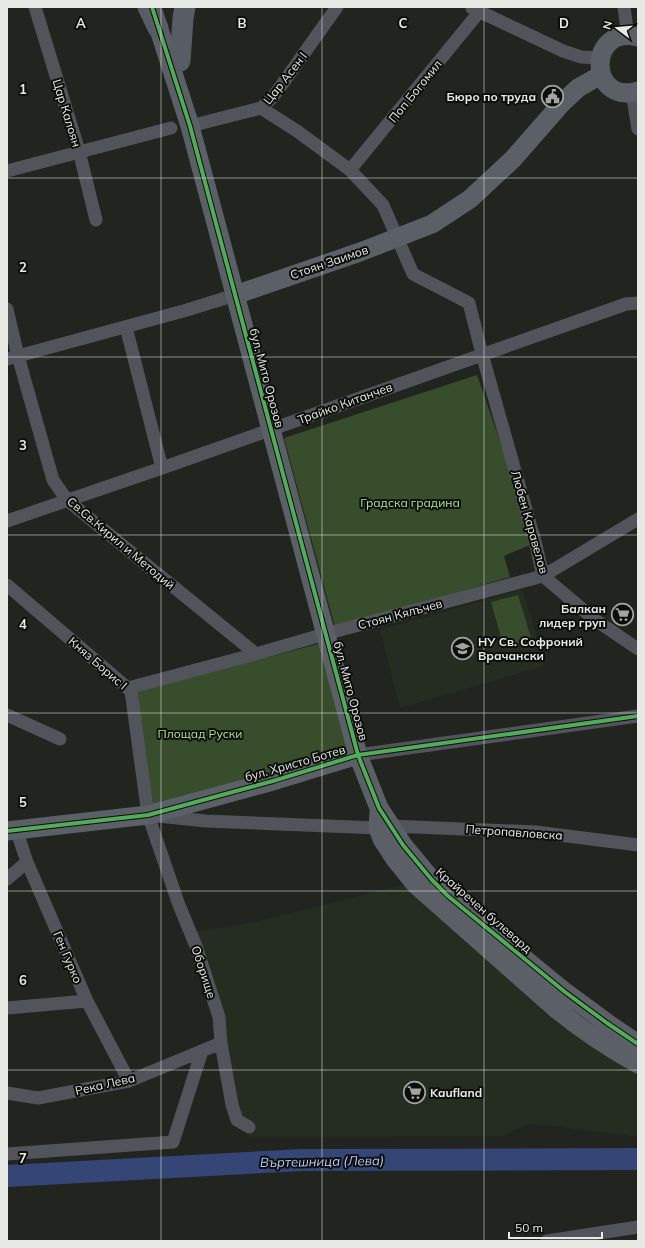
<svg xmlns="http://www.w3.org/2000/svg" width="645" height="1248" font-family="Mulish,sans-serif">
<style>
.built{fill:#252d21}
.park{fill:#384d2c}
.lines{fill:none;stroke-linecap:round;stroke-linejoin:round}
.river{stroke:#344576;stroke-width:22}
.street{stroke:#51545a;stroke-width:13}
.secondary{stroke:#5b5f66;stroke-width:19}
.primary{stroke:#585c65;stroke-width:21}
.cycleway-casing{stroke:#0b0e0a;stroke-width:6}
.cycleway{stroke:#51ab58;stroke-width:4}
.grid{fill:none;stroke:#e6e9e4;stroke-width:1;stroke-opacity:0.55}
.labels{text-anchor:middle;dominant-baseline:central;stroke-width:4;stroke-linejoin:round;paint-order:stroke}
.street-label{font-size:12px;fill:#e6e9e4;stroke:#0b0e0a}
.poi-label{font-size:12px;font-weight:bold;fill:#e6e9e4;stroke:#0b0e0a;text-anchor:end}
.park-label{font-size:12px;fill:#ade28d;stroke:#0b0e0a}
.water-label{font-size:13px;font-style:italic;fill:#b7cbfe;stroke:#0b0e0a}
.grid-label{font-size:13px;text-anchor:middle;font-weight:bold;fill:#e6e9e4;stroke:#0b0e0a;stroke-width:4;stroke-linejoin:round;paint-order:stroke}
</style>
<rect width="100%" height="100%" fill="#21241f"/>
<path class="built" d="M523 589 544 666 400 708 380 630Z
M403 885 501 971 638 1069V1137L528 1123 503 1136 249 1137V1127L237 1120 221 1043 191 932 242 925Z"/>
<path class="park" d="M477 375 535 543 504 556 510 577 335 627 284 438Z
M518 595 532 641 504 648 491 602Z
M322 643 350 750 153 805 136 692Z"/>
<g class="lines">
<path class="river" d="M7 1176 302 1160 638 1159"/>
<path class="street" d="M35 7 79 151 96 220
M624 7 628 36
M472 8 563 51 581 57 600 58
M632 93 638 129
M261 108 297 131 350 170 383 205 413 274 469 303 482 354 536 545 543 576 594 619 638 649
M190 126 261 108 273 97 337 7
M350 170 480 11V7
M7 171 171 128
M7 309 18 356 53 480 67 500 256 654
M126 327 162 468
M7 359 187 310 235 295
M7 521 162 468 626 304 638 303
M7 585 131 691 148 815 179 905 196 946 219 1017 221 1043 232 1105 237 1120 249 1127
M128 688 256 654 325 634 543 576 638 519
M7 715 60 739
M358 755 638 716
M158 816 206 821 378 828
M390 826 536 832 638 845
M16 829 27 862 87 1001 129 1081
M7 879 27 862
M7 1008 87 1001
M7 1093 38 1098 129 1081 221 1043
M7 1154 173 1142 202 1051
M547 1241 638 1227"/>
<path class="secondary" d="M154 14 190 126 358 755 379 808 403 845 432 880 448 896 565 992 607 1023 638 1044
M638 37C587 24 588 106 638 91
M235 295 360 252 432 224 470 199 513 159 562 103 578 88 601 75
M379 811 378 828 382 839 395 859 416 885 555 1008C581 1029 609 1048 638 1064
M7 831 148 815 273 781 358 755"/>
<path class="primary" d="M148 7 158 28
M180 61 183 18 185 7"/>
<defs>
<path id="cycleway" d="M152 7 190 126 358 755 379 808 403 845 432 880 448 896 565 992 607 1023 638 1044
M7 831 148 815 273 781 358 755 638 716"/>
</defs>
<use href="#cycleway" class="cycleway-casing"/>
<use href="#cycleway" class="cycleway"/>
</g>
<path class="grid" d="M161 7V1241M322 7V1241M484 7V1241M7 178H638M7 357H638M7 535H638M7 713H638M7 891H638M7 1070H638"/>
<defs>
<symbol id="civic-ring" viewBox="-11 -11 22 22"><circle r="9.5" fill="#0b0e0a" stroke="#a1a49f" stroke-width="1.5"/><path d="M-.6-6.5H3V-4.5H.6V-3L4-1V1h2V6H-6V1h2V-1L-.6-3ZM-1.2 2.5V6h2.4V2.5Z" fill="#a1a49f"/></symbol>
<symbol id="supermarket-ring" viewBox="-11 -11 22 22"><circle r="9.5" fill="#0b0e0a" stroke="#a1a49f" stroke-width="1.5"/><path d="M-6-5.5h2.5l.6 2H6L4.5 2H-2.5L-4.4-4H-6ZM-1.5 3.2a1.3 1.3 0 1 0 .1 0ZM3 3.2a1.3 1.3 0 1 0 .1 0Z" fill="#a1a49f"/></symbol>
<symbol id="school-ring" viewBox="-11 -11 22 22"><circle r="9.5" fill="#0b0e0a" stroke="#a1a49f" stroke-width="1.5"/><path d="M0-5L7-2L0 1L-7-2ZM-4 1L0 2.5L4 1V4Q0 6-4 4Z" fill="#a1a49f"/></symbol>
</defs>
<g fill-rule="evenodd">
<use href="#civic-ring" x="540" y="84" width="25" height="25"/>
<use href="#supermarket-ring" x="610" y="602" width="25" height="25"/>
<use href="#school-ring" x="450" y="636" width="25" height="25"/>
<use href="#supermarket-ring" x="402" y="1080" width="25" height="25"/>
</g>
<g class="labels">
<g class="street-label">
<text transform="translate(285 78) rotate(-52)">Цар Асен I</text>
<text transform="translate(415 91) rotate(-51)">Поп Богомил</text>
<text transform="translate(67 113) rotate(73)">Цар Калоян</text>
<text transform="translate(329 262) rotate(-19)">Стоян Заимов</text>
<text transform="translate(267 378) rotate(75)">бул. Мито Орозов</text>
<text transform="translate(345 403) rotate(-20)">Трайко Китанчев</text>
<text transform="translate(530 522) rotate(74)">Любен Каравелов</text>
<text transform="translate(121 543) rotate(40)">Св.Св.Кирил и Методий</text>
<text transform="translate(400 614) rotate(-15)">Стоян Кялъчев</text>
<text transform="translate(98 663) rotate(41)">Княз Борис I</text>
<text transform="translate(351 691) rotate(75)">бул. Мито Орозов</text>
<text transform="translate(295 763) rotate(-16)">бул. Христо Ботев</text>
<text transform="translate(514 832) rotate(4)">Петропавловска</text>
<text transform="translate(484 910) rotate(41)">Крайречен булевард</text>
<text transform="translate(68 957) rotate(67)">Ген Гурко</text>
<text transform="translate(204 972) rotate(72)">Оборище</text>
<text transform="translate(105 1084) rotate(-13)">Река Лева</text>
</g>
<g class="poi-label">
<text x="536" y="96">Бюро по труда</text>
<text x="606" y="608">Балкан<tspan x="606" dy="14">лидер груп</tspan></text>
<text x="478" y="641" text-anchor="start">НУ Св. Софроний<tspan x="478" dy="14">Врачански</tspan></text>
<text x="430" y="1092" text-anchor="start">Kaufland</text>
</g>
<g class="park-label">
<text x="410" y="502">Градска градина</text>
<text x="200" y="733">Площад Руски</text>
</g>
<g class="water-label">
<text transform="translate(322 1161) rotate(-1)">Въртешница (Лева)</text>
</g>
</g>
<g class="grid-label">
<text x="81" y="28">A</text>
<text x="242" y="28">B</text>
<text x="403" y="28">C</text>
<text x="564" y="28">D</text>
<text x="23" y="94">1</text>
<text x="23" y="272">2</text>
<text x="23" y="450">3</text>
<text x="23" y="629">4</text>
<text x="23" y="807">5</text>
<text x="23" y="985">6</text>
<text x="23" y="1163">7</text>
</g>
<rect width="645" height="1248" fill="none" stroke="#e6e9e4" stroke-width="16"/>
<g transform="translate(617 28) rotate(286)" stroke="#0b0e0a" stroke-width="3" paint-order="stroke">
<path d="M0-3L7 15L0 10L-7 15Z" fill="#e6e9e4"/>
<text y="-6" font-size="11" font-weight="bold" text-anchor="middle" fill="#e6e9e4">N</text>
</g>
<path d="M509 1232v6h93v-6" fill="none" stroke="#e6e9e4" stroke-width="2"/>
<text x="515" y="1232" font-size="12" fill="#e6e9e4" stroke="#0b0e0a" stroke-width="3" paint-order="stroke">50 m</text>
</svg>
